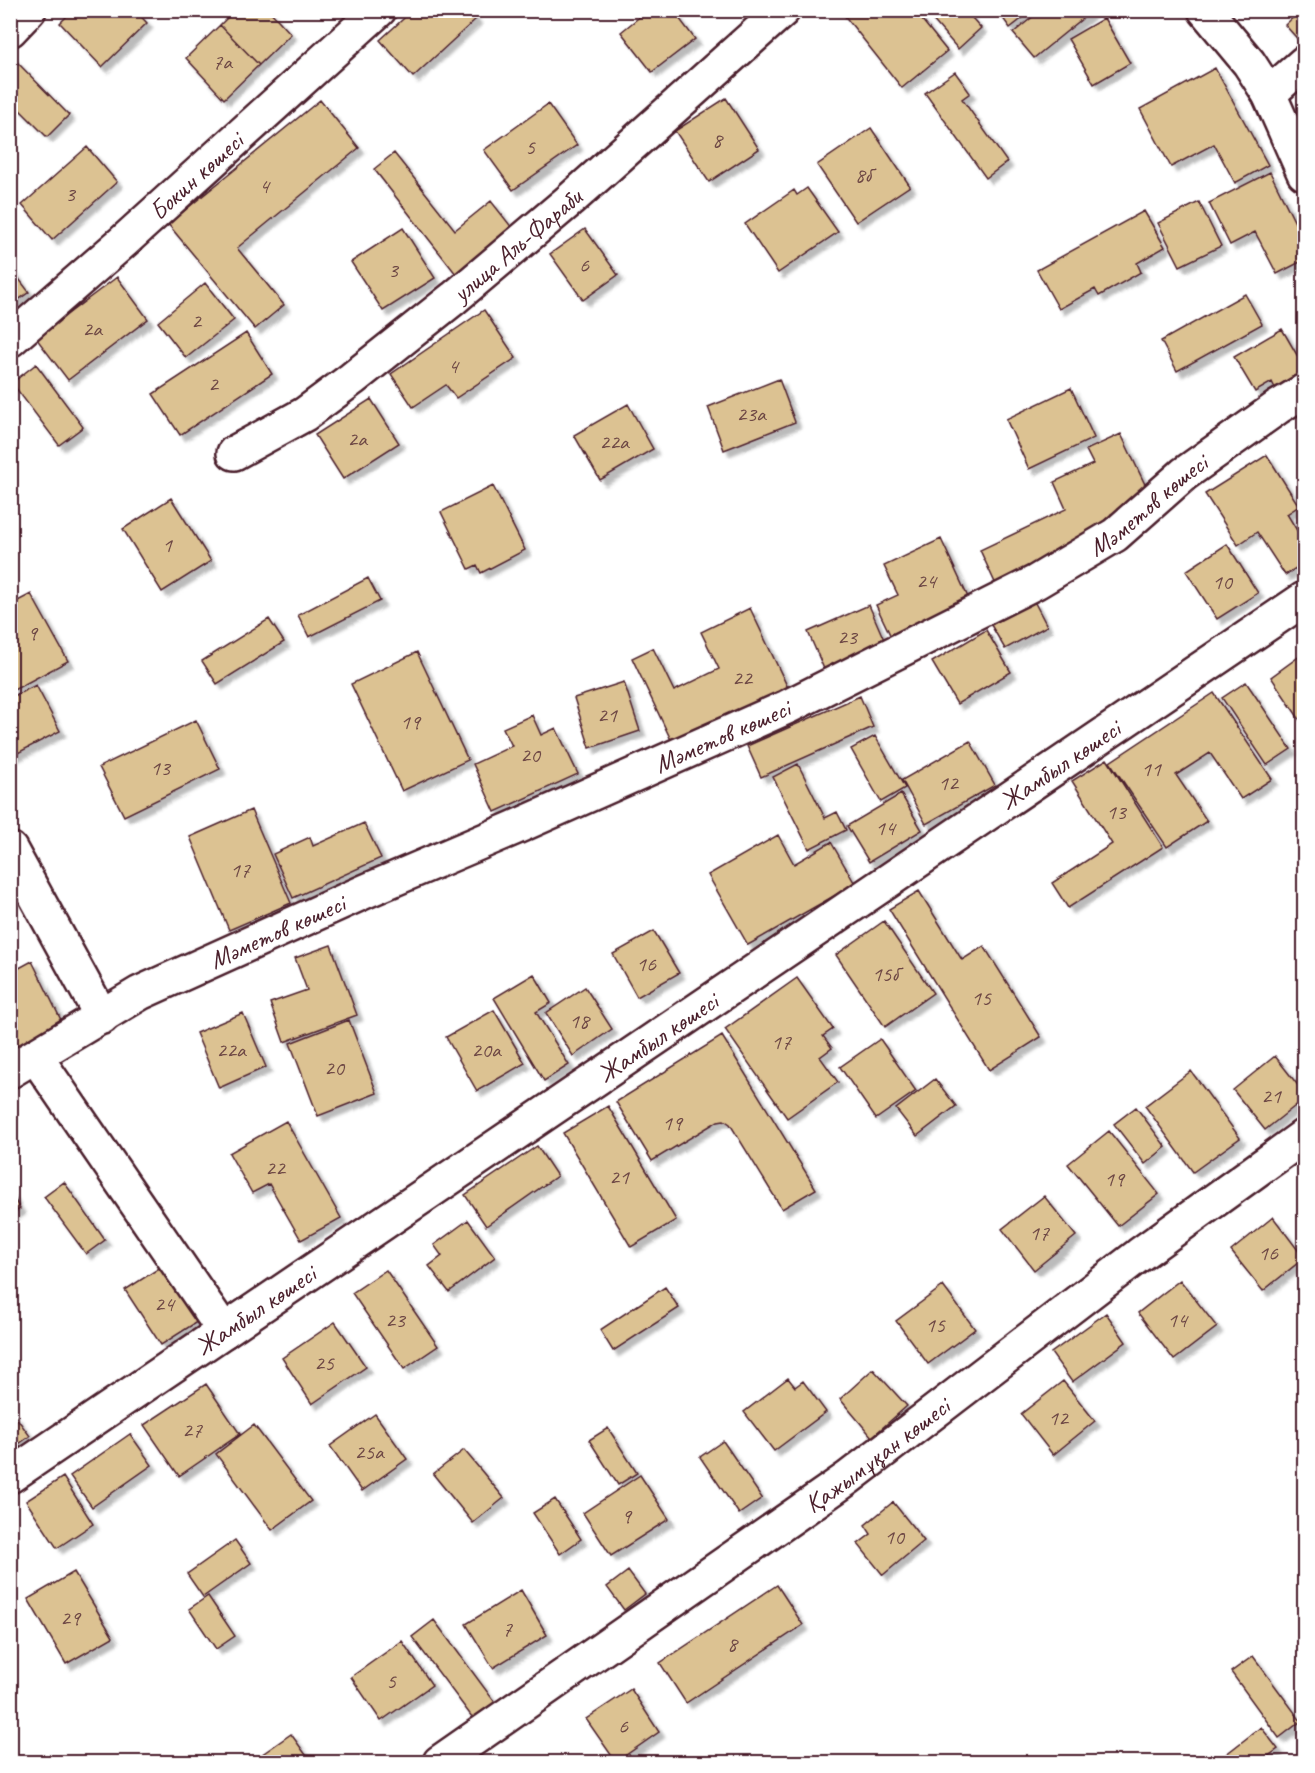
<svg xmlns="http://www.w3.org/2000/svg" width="1315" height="1773" font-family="Caveat,sans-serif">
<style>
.building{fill:#dcc292;stroke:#4a1f2b;stroke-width:1.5;filter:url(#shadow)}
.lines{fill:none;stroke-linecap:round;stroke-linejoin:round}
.street-casing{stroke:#4a1f2b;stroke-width:38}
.street{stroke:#fff;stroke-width:33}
.labels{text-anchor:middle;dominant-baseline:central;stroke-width:4.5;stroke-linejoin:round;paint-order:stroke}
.number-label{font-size:22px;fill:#6e4845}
.street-label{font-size:26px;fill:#4a1f2b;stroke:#fff}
</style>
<defs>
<filter id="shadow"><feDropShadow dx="5.5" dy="5.5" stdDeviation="1.5" flood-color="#0004"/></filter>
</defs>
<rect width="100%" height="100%" fill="#fff"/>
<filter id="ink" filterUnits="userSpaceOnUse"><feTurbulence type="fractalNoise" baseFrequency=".0167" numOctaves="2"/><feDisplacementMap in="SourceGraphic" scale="12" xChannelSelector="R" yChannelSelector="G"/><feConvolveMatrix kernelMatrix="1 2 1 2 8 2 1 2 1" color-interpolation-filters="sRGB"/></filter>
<g filter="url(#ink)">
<path class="building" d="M73 10H135L147 23 102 67 60 23Z
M235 10H269L291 34 259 65 220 25Z
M413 10H469L476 19 413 77 380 40Z
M648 10H673L695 39 652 72 621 32Z
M840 10H914L947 51 902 88Z
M924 10H965L981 28 958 49Z
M997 10H1033L1010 28Z
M1041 10H1093L1034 58 1013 33Z
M1301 10H1304V46L1285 25Z
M1104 18 1130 63 1094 84 1068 39Z
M220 25 259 65 224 99 186 58Z
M12 57 69 115 47 137 10 100Z
M1215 68 1268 165 1235 183 1214 144 1171 167 1140 109Z
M955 72 970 93 962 99 1007 162 986 178 925 93Z
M726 98 759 149 709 182 675 131Z
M320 100 359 148 237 248 284 305 255 329 168 224Z
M548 104 577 145 513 190 484 150Z
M871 128 910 186 856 222 817 165Z
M87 147 117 182 52 240 22 205Z
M394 153 455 230 491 201 513 229 456 274 374 169Z
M1270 172 1304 241V260L1277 274 1255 232 1230 245 1209 203Z
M807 188 838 232 778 273 745 224 794 190 797 195Z
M1199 202 1221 246 1180 266 1158 223Z
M1144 211 1165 247 1137 263 1141 272 1099 296 1095 289 1059 309 1037 270Z
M403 228 435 278 383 311 351 262Z
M585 229 618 275 583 300 550 254Z
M10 267 29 292 10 306Z
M117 277 148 319 68 380 36 338Z
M205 283 234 320 186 358 158 322Z
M1245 294 1262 324 1177 371 1161 341Z
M484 310 516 358 456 398 446 385 413 407 391 374Z
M1282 329 1304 367V371L1275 388 1272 382 1255 392 1234 357Z
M246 333 272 374 180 435 153 394Z
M36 364 83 427 59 445 12 383Z
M779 379 795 422 724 450 708 407Z
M1071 388 1094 438 1029 469 1006 419Z
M371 399 399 443 343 479 315 435Z
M628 404 653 449 600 480 574 435Z
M1121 434 1150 495 1111 514 1118 530 997 587 980 550 1066 509 1054 482 1093 464 1086 450Z
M1267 455 1299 506 1287 514 1304 542V563L1285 575 1257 532 1238 545 1205 494Z
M493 486 525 550 481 573 477 565 469 569 441 512Z
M171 498 211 561 162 592 123 529Z
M941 539 972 606 894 643 876 605 898 595 884 566Z
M1227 544 1258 593 1217 619 1186 571Z
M368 578 380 601 309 637 298 615Z
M31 594 68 661 10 692V605Z
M1034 601 1047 626 1005 649 991 625Z
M869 605 885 642 824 669 808 632Z
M750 608 788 688 673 744 632 658 653 648 674 691 719 669 701 632Z
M269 619 284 642 217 684 202 661Z
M986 630 1011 672 957 704 932 662Z
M417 652 468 760 402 791 351 684Z
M1304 653V726L1271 677Z
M624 682 640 731 590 748 574 698Z
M1246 682 1291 749 1267 765 1222 698Z
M36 685 60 731 12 756 10 752V698Z
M1214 693 1272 779 1241 799 1210 753 1176 775 1207 821 1167 847 1110 762Z
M860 696 873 727 761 777 747 746Z
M532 715 541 735 556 728 578 774 495 812 473 764 512 746 503 728Z
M196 720 220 769 124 816 99 767Z
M875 736 905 788 881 802 851 749Z
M970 741 995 785 926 824 902 780Z
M1107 759 1163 847 1068 908 1052 883 1112 844 1072 781Z
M798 764 825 818 837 812 846 830 809 849 773 777Z
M901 794 922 830 869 862 847 826Z
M251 810 291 903 229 930 190 837Z
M364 823 381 858 293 898 273 854 310 837 313 846Z
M778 835 794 864 831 842 855 884 748 945 708 875Z
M919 891 962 960 984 946 1041 1037 989 1070 889 909Z
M884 921 933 993 885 1027 836 955Z
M654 931 679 973 637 997 613 954Z
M331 945 357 1015 284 1042 270 1003 307 990 295 958Z
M32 961 63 1024 10 1051V973Z
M534 974 551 1003 536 1012 569 1065 544 1081 494 998Z
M797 978 833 1029 823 1036 832 1048 820 1057 838 1082 787 1118 725 1029Z
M585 987 612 1029 573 1056 546 1013Z
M494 1010 525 1063 477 1091 446 1037Z
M243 1013 266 1067 219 1088 196 1033Z
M349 1020 377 1093 318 1116 290 1043Z
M722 1036 816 1189 782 1209 730 1124 724 1120 718 1121 652 1161 616 1102Z
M880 1039 916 1091 876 1119 840 1067Z
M1275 1056 1304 1093V1099L1265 1130 1233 1090Z
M1191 1071 1240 1138 1193 1172 1145 1106Z
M935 1079 956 1106 917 1136 896 1109Z
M608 1106 676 1220 631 1247 563 1133Z
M1136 1107 1166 1147 1145 1164 1114 1124Z
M286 1121 341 1218 301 1240 269 1184 252 1193 229 1153Z
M1109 1131 1159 1194 1118 1226 1068 1164Z
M537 1146 557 1176 486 1226 465 1195Z
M64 1182 105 1240 86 1254 44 1197Z
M10 1192 20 1209 10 1215Z
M1044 1196 1076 1236 1034 1270 1002 1229Z
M1273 1217 1304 1258 1263 1291 1231 1251Z
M468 1220 495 1257 449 1292 429 1266 442 1256 434 1245Z
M167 1263 203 1318 161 1345 125 1290Z
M386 1270 438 1346 404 1369 352 1293Z
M1180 1280 1217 1327 1174 1360 1138 1313Z
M943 1286 975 1329 928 1364 896 1321Z
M665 1287 679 1308 613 1351 600 1330Z
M1106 1313 1126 1342 1072 1382 1051 1353Z
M335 1322 366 1367 312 1404 282 1358Z
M873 1369 907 1406 872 1437 840 1399Z
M788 1378 795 1387 803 1381 826 1412 774 1451 744 1412Z
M1063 1381 1095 1421 1053 1455 1021 1414Z
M206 1384 240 1434 179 1476 144 1425Z
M10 1409 30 1436 10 1450Z
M375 1414 407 1459 362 1491 330 1446Z
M254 1425 311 1501 272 1530 216 1454Z
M608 1428 637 1473 618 1485 589 1440Z
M130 1434 152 1465 92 1507 70 1476Z
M723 1441 762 1498 739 1514 700 1457Z
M464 1450 504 1498 473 1523 433 1474Z
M640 1475 669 1519 611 1556 583 1513Z
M63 1477 93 1524 57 1548 26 1501Z
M555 1499 581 1539 560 1554 533 1513Z
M893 1502 924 1541 883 1575 858 1544 871 1534 865 1525Z
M235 1540 251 1563 203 1597 187 1574Z
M628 1571 645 1594 624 1610 607 1587Z
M74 1572 113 1637 66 1664 28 1599Z
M777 1585 803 1625 686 1703 660 1663Z
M521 1590 547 1635 493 1668 466 1624Z
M208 1596 235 1636 216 1649 189 1609Z
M434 1620 497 1705 475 1721 412 1637Z
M402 1641 432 1685 381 1721 351 1677Z
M1253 1656 1301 1721 1279 1738 1231 1672Z
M631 1689 659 1732 616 1762 586 1719Z
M1261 1727 1278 1749 1260 1762H1216Z
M291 1734 311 1762H251Z"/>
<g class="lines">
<defs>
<g id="street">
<path d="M1205 10 1249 63 1269 94 1304 173"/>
<path d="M10 30 29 10"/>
<path d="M1269 94 1304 63"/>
<path id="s1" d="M10 340 124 241 379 10"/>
<path id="s2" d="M234 453 305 414 352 379 454 298 570 200 783 10"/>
<path d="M10 849 102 1017"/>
<path d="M36 1057 224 1331"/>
<path id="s3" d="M10 1071 140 993 366 891 514 828 787 707 1036 582 1115 535 1184 474 1278 407 1304 391"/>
<path id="s4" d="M10 1476 1304 599"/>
<path id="s5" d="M440 1762 848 1478 1139 1255 1304 1136"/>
</g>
</defs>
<use href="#street" class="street-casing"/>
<use href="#street" class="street"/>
</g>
</g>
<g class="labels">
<g class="number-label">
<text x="222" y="62">7а</text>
<text x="717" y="140">8</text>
<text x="530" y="147">5</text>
<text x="863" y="175">8б</text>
<text x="264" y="186">4</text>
<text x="70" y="194">3</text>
<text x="584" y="265">6</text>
<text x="393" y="270">3</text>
<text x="196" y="321">2</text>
<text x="92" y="329">2а</text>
<text x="453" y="366">4</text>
<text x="213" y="384">2</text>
<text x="751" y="414">23а</text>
<text x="357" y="439">2а</text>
<text x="614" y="442">22а</text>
<text x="167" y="545">1</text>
<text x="926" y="581">24</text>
<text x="1222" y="582">10</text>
<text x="32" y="633">9</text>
<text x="847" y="637">23</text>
<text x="742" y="678">22</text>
<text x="607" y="715">21</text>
<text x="410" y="722">19</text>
<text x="530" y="755">20</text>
<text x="160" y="768">13</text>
<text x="1151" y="769">11</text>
<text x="948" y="783">12</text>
<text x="1116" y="812">13</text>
<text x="885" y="828">14</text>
<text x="240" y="870">17</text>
<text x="646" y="964">16</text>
<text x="885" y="974">15б</text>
<text x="981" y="998">15</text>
<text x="579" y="1021">18</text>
<text x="781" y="1042">17</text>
<text x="231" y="1050">22а</text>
<text x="486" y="1050">20а</text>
<text x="334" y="1068">20</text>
<text x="1271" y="1096">21</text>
<text x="672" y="1123">19</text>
<text x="275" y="1168">22</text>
<text x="619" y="1177">21</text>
<text x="1114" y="1179">19</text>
<text x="1039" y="1233">17</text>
<text x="1268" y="1253">16</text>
<text x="164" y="1304">24</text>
<text x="395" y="1320">23</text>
<text x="1177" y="1320">14</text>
<text x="935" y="1325">15</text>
<text x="324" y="1363">25</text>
<text x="1058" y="1418">12</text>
<text x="192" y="1430">27</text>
<text x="369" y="1452">25а</text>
<text x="626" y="1516">9</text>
<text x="894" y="1537">10</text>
<text x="70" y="1618">29</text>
<text x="507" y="1629">7</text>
<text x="732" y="1644">8</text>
<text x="391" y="1681">5</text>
<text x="623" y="1726">6</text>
</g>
<g class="street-label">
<text stroke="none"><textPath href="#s1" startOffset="248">Бокин көшесі</textPath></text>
<text stroke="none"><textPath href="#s2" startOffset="352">улица Аль-Фараби</textPath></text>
<text stroke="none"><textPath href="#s3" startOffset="1274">Мәметов көшесі</textPath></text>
<text stroke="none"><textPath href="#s3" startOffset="788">Мәметов көшесі</textPath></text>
<text stroke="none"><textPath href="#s4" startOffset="1268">Жамбыл көшесі</textPath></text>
<text stroke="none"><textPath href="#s3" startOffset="302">Мәметов көшесі</textPath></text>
<text stroke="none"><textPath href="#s4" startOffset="782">Жамбыл көшесі</textPath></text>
<text stroke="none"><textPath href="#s4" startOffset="296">Жамбыл көшесі</textPath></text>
<text stroke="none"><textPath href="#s5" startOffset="534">Қажымұқан көшесі</textPath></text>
</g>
</g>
<rect width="1315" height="1773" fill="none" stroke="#fff" stroke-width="36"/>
<rect x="18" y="18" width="1279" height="1737" fill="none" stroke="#4a1f2b" stroke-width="2" filter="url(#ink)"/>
</svg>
